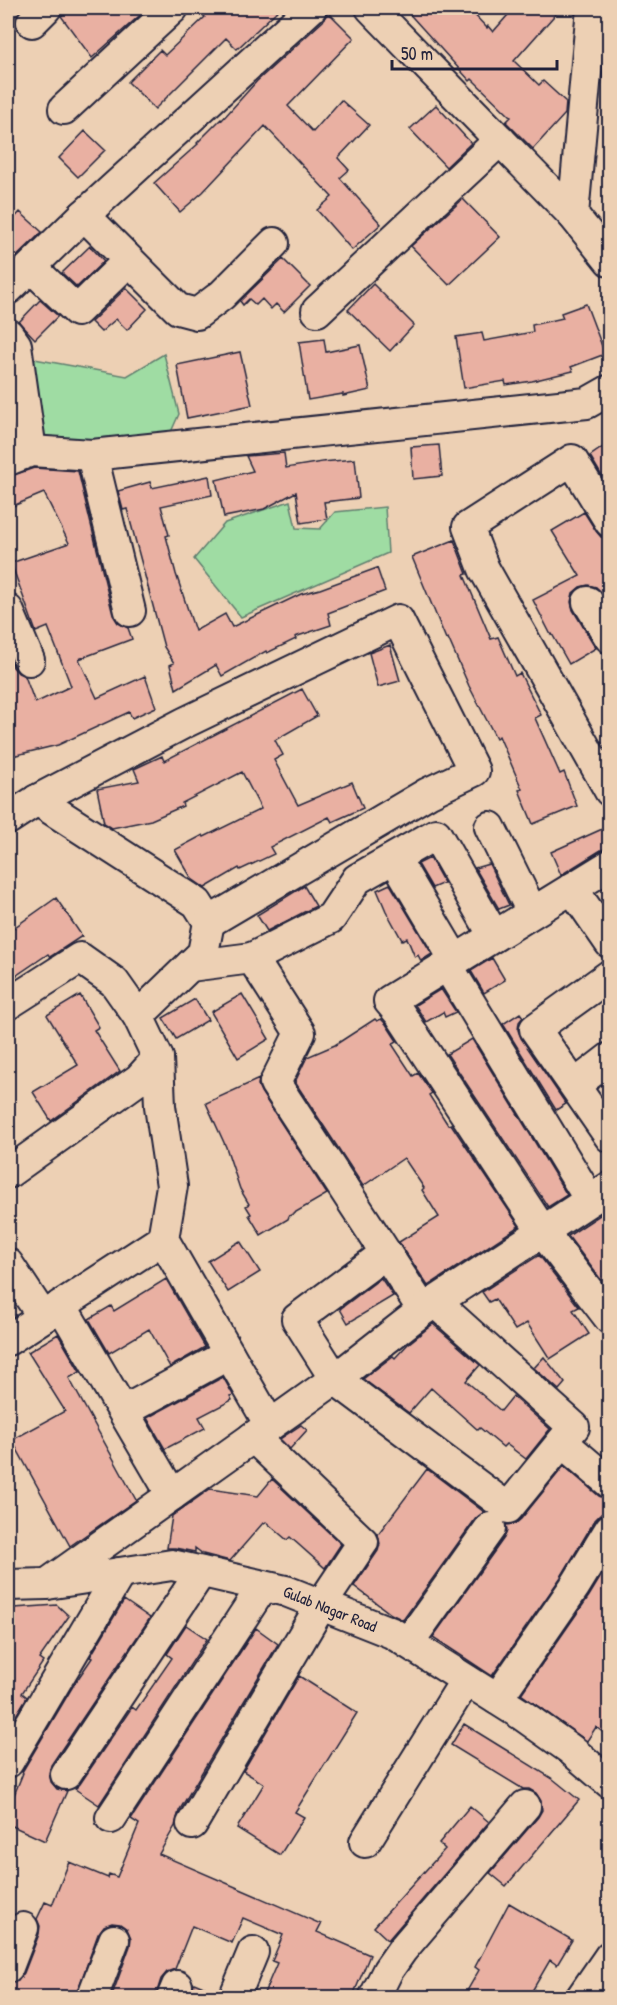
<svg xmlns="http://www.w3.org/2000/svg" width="617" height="2005" font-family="'Patrick Hand',sans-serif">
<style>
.green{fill:#9fdca3;stroke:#607f6f;stroke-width:1.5}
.building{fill:#e9b0a2;stroke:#22223b;stroke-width:1.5}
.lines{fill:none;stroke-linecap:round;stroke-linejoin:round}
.minor-casing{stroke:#22223b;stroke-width:34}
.minor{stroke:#edd0b4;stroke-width:30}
.labels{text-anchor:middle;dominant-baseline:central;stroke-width:6;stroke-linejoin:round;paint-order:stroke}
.street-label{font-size:16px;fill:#22223b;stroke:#edd0b4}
</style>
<rect width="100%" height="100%" fill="#edd0b4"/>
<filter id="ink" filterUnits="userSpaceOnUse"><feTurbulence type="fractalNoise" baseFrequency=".0167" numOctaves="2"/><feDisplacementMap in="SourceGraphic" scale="12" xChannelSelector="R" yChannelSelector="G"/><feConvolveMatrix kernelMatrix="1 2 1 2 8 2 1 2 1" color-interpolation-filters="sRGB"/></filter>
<g filter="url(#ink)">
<path class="green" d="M164 354 179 414 167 441 35 446 18 356 127 376Z
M290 501 296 528 320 529 335 512 385 507 388 553 241 617 194 559 225 523Z"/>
<path class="building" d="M73 8H148L92 58 61 16Z
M196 8H280L237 49 226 38 155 109 128 82 160 50 165 55 205 17Z
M404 8H468L487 28 488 26 493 32 514 8H561L514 61 539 85 543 81 566 102 565 114 533 149 506 122 511 117 472 79 470 81Z
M328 12 354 38 288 106 313 132 341 100 369 125 338 158 349 170 340 178 381 224 352 250 317 210 332 197 265 126 203 192 180 212 154 183 198 144 197 143 221 119 222 120 257 81 323 21Z
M436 105 471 143 446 167 410 129Z
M85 131 105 150 78 177 59 158Z
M463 199 500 237 449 285 411 246Z
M20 212 42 232 8 265V225Z
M90 246 104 261 77 287 62 273Z
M283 259 310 286 284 312 276 304 271 309 262 299 256 305 249 299 243 305 240 301Z
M373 284 414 325 390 351 348 310Z
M126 288 147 309 127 330 116 319 101 332 91 322Z
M40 300 58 316 35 339 19 322Z
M586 304 605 354 571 367 573 371 532 381 506 385 505 381 464 388 456 337 482 333 484 341 533 332 532 325 563 318 561 313Z
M324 339 326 352 360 345 370 390 343 396V394L308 400 299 342Z
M240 352 252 405 187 418 177 365Z
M609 443V488L590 456Z
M439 445 442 476 413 479 411 447Z
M284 453 286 468 322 462 355 459 359 498 324 502 327 519 301 523 296 492 264 509 224 517 216 480 253 471 246 456Z
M34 468 78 471 113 615 118 623 128 628 132 639 79 659 97 698 145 676 156 707 132 718 129 712 58 745 12 756 11 753 8 754V653L13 667 18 673 25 676 35 703 71 686 48 627 36 632 11 563 69 543 44 493 8 508V477Z
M209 476 212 495 161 506 169 535 166 536 176 574 195 631 225 614 232 627 301 594 320 589 377 568 385 591 328 613 331 625 295 637 296 639 267 653 266 651 222 676 216 665 176 689 170 665 174 663 164 647 127 509 123 510 118 491 150 482 152 488Z
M584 512 596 531 601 537 609 539V604L602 593 596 587 588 585 580 587 573 593 571 602 573 610 596 648 569 664 552 634 551 635 533 600 580 576 552 531Z
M454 540 467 574 464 575 491 639 498 637 515 676 520 673 541 715 535 718 560 774 564 772 577 806 533 824 519 790 522 789 499 736 496 738 469 686 448 638 446 639 412 557Z
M390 645 400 681 378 687 369 653Z
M302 689 317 716 275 740 283 755 274 760 298 805 352 782 363 808 332 822 329 817 270 847 274 854 240 870 239 868 205 888 192 879 175 850 203 835 204 837 261 809 242 772 182 803 183 806 151 820 112 828 104 823 97 789 139 781 134 769 162 756 164 761Z
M609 826V848L601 850 561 875 551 852Z
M430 858 444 883 432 888 418 864Z
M489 864 509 905 499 909 475 868Z
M390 884 432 954 421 961 418 955 415 957 407 938 402 940 386 911 377 890Z
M304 886 316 906 267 931 257 915Z
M56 898 82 936 50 957 48 954 8 981V932Z
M492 958 505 980 484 993 471 971Z
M441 989 456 1012 445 1017 443 1012 426 1022 415 1005Z
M242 994 269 1039 238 1058 211 1012Z
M80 995 99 1027 94 1030 120 1071 51 1121 33 1092 78 1065 47 1015Z
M195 999 208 1020 176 1039 163 1018Z
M520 1013 523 1017 519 1022 518 1030 521 1038 566 1104 556 1110 503 1024Z
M375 1019 377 1021 381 1019 386 1024 397 1041 392 1044 413 1076 418 1073 432 1093 429 1095 448 1125 451 1124 519 1226 428 1286 399 1242 439 1217 422 1190 424 1188 404 1158 363 1186 295 1082 307 1057 335 1045Z
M472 1039 567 1195 548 1207 447 1054Z
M259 1079 258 1085 261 1092 327 1194 289 1216 288 1219 261 1235 249 1215 251 1214 246 1206 249 1204 240 1189 226 1147 206 1103Z
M609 1209V1288L608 1289 568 1236Z
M240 1241 260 1272 228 1292 208 1261Z
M539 1255 579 1307 573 1310 589 1334 550 1359 527 1323 515 1330 495 1299 489 1302 482 1292Z
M381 1278 393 1296 348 1323 340 1309Z
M166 1279 205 1347 170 1367 149 1329 109 1353 89 1319 111 1306 114 1311Z
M433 1324 480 1365 466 1381 501 1411 513 1396 550 1429 526 1459 506 1444 503 1447 480 1428 478 1430 431 1388 409 1413 363 1379 393 1356 395 1358 408 1344Z
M58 1334 80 1372 69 1378 136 1500 70 1546 12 1440 65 1411 28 1352Z
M544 1357 565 1383 559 1390 534 1368Z
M223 1377 233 1395 230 1396 232 1400 199 1417 205 1428 165 1449 147 1418Z
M301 1425 307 1430 290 1449 280 1439Z
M564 1466 599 1496 609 1500V1512L601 1514 595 1520 561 1577 492 1676 433 1637 504 1538 507 1530 506 1525 515 1524 521 1519Z
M427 1469 484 1512 476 1518 403 1620 391 1614 354 1586 378 1551 380 1544 378 1534Z
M272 1479 341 1544 325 1568 290 1537 287 1540 266 1522 264 1524 263 1523 230 1561 203 1554 195 1548V1552L175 1548H167L172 1516 210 1489 258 1496Z
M609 1563V1737L596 1727 587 1741 521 1694 589 1596Z
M124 1600 150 1618 51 1765 49 1773 51 1782 57 1789 67 1791 45 1841 8 1824V1810L23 1773 22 1772 73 1686 92 1658 90 1657Z
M57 1605 69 1616 39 1659 43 1662 22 1693 27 1697 8 1729V1618L14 1608Z
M186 1625 207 1639 99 1805 75 1789 80 1784 132 1707 136 1710 172 1658 167 1654Z
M256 1628 278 1644 179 1811 175 1826 159 1854 321 1924 317 1932 370 1955 352 1998H262L277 1963 272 1961 283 1935 243 1918 232 1943 192 1926 175 1969 167 1972 161 1979 155 1998H111L130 1946 131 1938 127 1929 120 1924 112 1923 104 1926 98 1934 75 1998H8V1984L18 1981 24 1973 39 1934 40 1926 37 1919 45 1902 52 1905 69 1862 108 1878 109 1874 117 1877 139 1824 131 1819Z
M299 1676 357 1713 295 1812 304 1817 280 1855 237 1828 264 1784 243 1771Z
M464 1724 553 1779 579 1800 506 1886 490 1873 538 1817 542 1810 541 1801 536 1793 529 1789H523L451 1745Z
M470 1806 489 1822 388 1940 374 1927 445 1849 439 1843Z
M509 1903 572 1940 557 1965 550 1960 528 1998H463L479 1970 475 1967Z
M194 1983 218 1993 217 1998H191Z"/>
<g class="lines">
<defs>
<g id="minor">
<path d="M371 8 573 215"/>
<path d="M592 8 573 215 610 261"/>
<path d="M32 22 46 8"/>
<path d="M64 109 173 8"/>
<path d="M84 215 178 309 197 314 222 295 274 243"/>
<path d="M31 267 77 311 118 271"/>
<path d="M8 289 84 215 311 8"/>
<path d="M317 311 500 140"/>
<path d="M8 334 16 345 31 451"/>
<path d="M92 455 130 611"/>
<path d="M8 460 31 451 92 455 587 403 610 390"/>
<path d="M610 522 572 460 468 527 484 569 610 791"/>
<path d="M588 602 610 638"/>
<path d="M8 610 29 660"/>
<path d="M37 800 197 903 209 922 203 953 138 1016"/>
<path d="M8 819 37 800 184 723 398 620 474 771 428 793 209 922"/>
<path d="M490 827 532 912"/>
<path d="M395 859 455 960"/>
<path d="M610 865 389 1001 400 1014 543 1232 610 1319"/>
<path d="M572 888 610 943"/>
<path d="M252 958 331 918 357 879 436 834 494 936"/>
<path d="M447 965 590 1200"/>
<path d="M190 966 252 958 300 1033 275 1083 423 1310"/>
<path d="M610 975 535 1029 610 1137"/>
<path d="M8 1004 80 958 114 982 138 1016 158 1058 139 1079 8 1173"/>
<path d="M158 1058 160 1106 172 1186 163 1239 270 1425"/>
<path d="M575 1085 610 1058"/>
<path d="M386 1253 297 1319 335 1379 508 1508 574 1427 435 1302"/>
<path d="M8 1264 43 1317"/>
<path d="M61 1305 172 1495"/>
<path d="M8 1340 163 1239"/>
<path d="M124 1411 229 1354"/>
<path d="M562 1442 610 1483"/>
<path d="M47 1584 335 1379 423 1310 610 1187"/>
<path id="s1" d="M8 1585 47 1584 172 1565 286 1591 392 1633 408 1643 522 1715 570 1749 610 1783"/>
<path d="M408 1643 490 1528"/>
<path d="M497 1699 575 1586 610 1529"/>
<path d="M8 1762 120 1573"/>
<path d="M66 1774 201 1572"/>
<path d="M111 1818 263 1586"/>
<path d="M192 1824 321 1605 363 1542 253 1437"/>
<path d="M365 1842 466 1680"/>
<path d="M8 1967 23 1928"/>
<path d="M92 1998 114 1940"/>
<path d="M172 1998 177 1986"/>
<path d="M234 1998 253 1952"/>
<path d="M374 1998 388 1970 402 1950 525 1806"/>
<path d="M581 1998 610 1956"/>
</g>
</defs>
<use href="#minor" class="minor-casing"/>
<use href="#minor" class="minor"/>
</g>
</g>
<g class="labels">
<g class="street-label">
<text stroke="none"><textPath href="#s1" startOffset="330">Gulab Nagar Road</textPath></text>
</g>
</g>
<rect width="617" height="2005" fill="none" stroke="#edd0b4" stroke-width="30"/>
<rect x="15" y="15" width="587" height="1975" fill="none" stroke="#22223b" stroke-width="2" filter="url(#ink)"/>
<path d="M392 60v9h165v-9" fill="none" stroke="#22223b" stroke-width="3"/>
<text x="401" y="60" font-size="18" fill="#22223b" stroke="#edd0b4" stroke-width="4.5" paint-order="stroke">50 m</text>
</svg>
